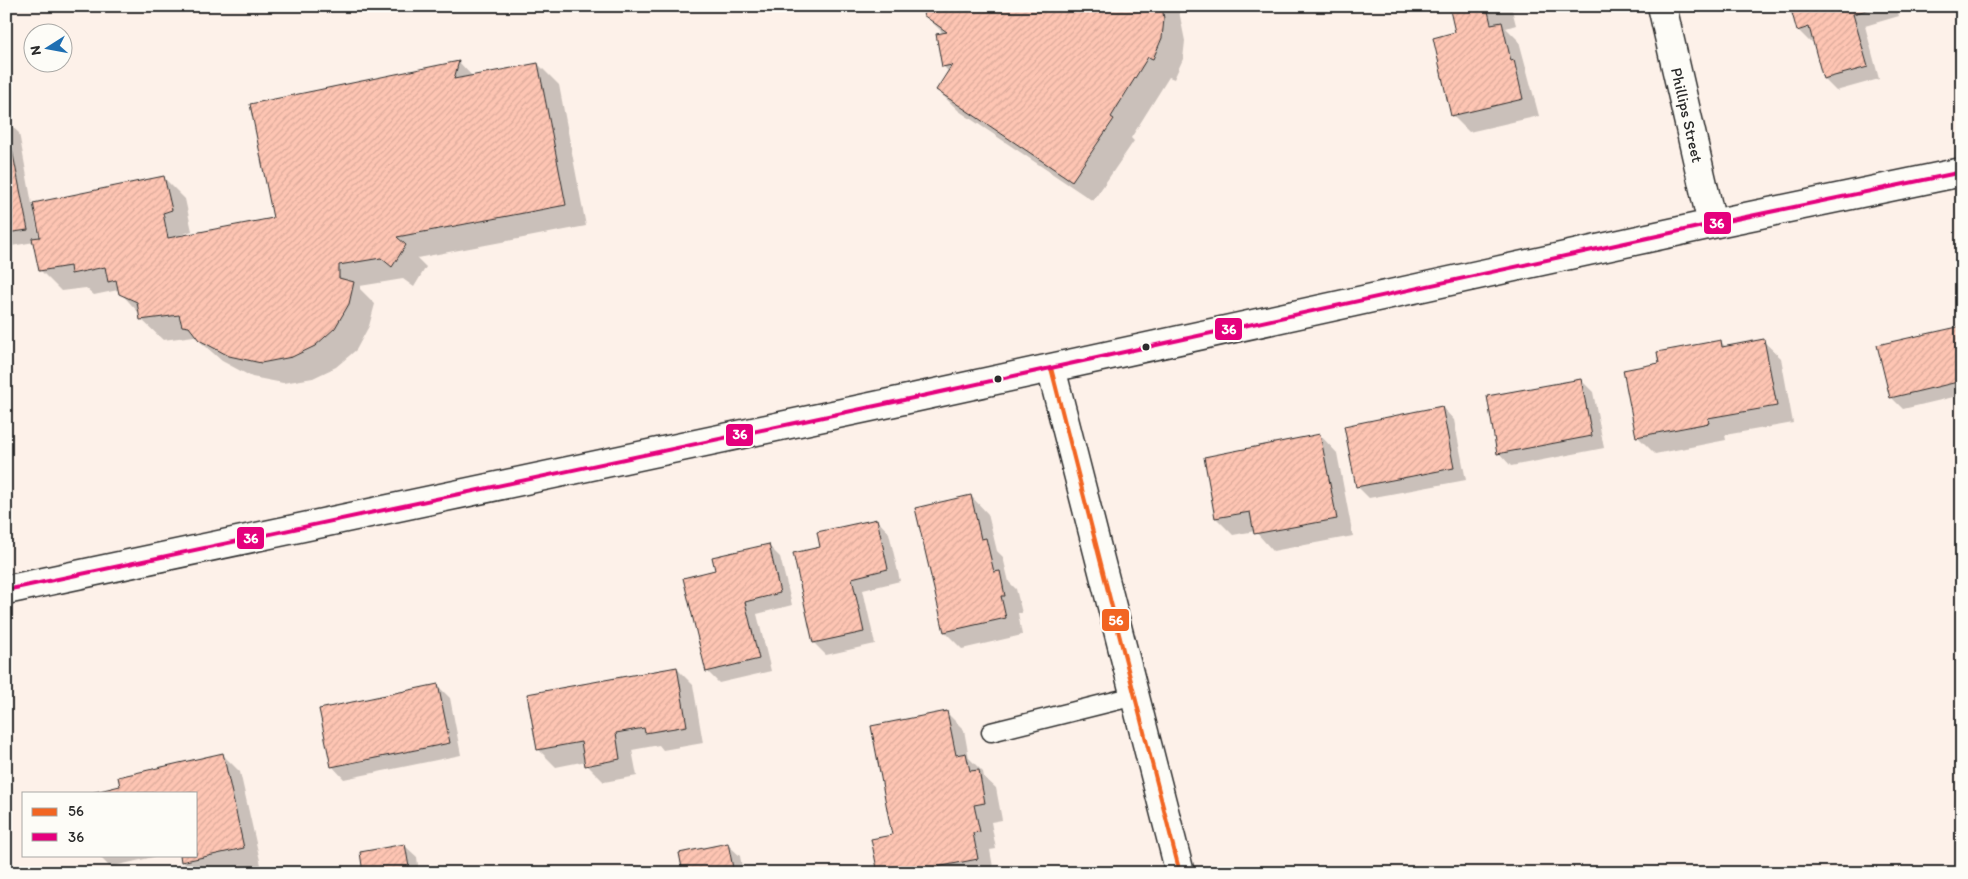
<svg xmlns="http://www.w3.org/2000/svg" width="1968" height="879" font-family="Itim,sans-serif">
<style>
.shadow{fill:#0003;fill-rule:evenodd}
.building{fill:url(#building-hatch);stroke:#2b2b2b}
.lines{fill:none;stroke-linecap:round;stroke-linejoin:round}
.lane-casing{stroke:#2b2b2b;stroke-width:21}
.secondary-casing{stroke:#2b2b2b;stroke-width:31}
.lane{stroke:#fdfcf7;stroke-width:18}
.secondary{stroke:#fdfcf7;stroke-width:28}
.bus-1-casing{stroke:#fdfcf7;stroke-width:8}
.bus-2-casing{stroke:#fdfcf7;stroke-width:8}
.bus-1{stroke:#f26522;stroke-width:4}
.bus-2{stroke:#e5007d;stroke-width:4}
.bus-dot{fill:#2b2b2b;stroke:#fdfcf7;stroke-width:2}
.labels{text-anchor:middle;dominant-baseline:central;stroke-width:4;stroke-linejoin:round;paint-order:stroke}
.street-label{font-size:16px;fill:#2b2b2b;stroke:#fdfcf7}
.line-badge{stroke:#fdfcf7;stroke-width:2}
.badge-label{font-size:14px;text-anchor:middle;font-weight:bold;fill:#fff}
</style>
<defs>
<pattern id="building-hatch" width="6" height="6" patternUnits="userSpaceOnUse" patternTransform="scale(1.25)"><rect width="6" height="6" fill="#fec5b3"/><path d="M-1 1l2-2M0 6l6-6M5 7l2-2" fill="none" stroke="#daa99a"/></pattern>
</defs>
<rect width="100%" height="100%" fill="#fdf1e9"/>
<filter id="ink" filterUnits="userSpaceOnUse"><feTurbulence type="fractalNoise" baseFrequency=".02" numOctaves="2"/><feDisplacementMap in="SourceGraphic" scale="10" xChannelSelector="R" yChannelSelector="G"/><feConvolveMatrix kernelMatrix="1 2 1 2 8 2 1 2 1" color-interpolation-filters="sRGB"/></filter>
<g filter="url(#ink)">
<path class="shadow" d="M931 6H1178L1185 41 1183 59 1174 79 1169 77 1131 138 1134 141 1093 201 959 111 937 90 949 72 943 66 944 34 925 15Z
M1450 6H1511L1516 25 1506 28 1519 41 1539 116 1469 132 1452 115 1457 33Z
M1792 6H1896L1899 16 1865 26 1879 79 1836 91 1824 79 1814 41 1810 42 1798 30Z
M459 62 473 77 538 64 559 85 586 226 417 258 426 267 414 287 403 279 360 286V289L375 304 369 326 356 350 336 367 313 378 283 383 252 377 222 361 194 336 163 340 141 319 140 314 118 290 94 295 86 288 61 291 40 270 34 242 6 247V121L19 133 32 204 163 177 185 199 192 231 180 235V237L275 219 251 105ZM36 211 41 238H39L34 212Z
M1962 327V395L1903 409 1891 397Z
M1720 341 1727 348 1763 341 1781 358 1793 423 1725 435 1726 440 1655 454 1638 437 1625 371 1660 364Z
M1581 380 1593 392 1604 448 1511 466 1499 453Z
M1442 407 1454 420 1466 480 1369 498 1357 486Z
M1320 435 1337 453 1353 536 1273 551 1255 531 1233 535 1216 518Z
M971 496 988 514 997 551 1003 557 1009 582 1016 589 1022 613H1018L1022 635 962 649 945 632Z
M877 520 889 533 900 581 863 590 875 644 826 655 814 643 822 548Z
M768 545 780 557 792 605 757 614 771 671 719 683 707 671 717 571Z
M676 668 693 685 703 743 663 750 659 745 632 750 637 776 604 782 587 765 586 761 556 767 538 749Z
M438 686 450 698 461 755 344 779 332 766Z
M947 713 964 730 969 758 983 772 984 777 996 788 1002 820 991 822 996 849 990 850 994 873H879Z
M223 755 240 772 261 865 226 873H194L182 861 196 855V793Z
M727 844 740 856 743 873H684Z
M404 845 417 857 419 873H364Z
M98 855H162L110 867Z
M6 861 10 865 12 873H6Z"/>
<path class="building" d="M929 6H1162L1164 19 1162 38 1153 59 1148 57 1111 117 1114 119 1072 181 936 90 952 65 942 67 936 34 947 32 923 15Z
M1449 6H1499V8L1488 11 1491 24 1502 22 1511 61 1514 60 1523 99 1451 116 1433 38 1455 32Z
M1790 6H1880L1853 14 1868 67 1823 79 1809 27 1797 31Z
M459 61 454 79 538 63 566 205 397 237 406 245 392 267 381 258 339 265V278L354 282 349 304 335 328 315 346 292 357 261 363 229 356 199 340 189 327 182 326 179 315 140 320 137 302 119 294 116 280 108 282 105 267 71 274 70 266 39 271 32 238 40 237 33 203 164 176 172 210 163 213 168 238 273 218 250 104Z
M6 119 28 230 6 233Z
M1962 326V381L1890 398 1877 345Z
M1764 339 1777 406 1708 418 1709 423 1636 437 1623 370 1659 363 1657 352 1721 340 1722 347Z
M1581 379 1592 436 1497 454 1487 396Z
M1442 406 1454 468 1356 487 1344 426Z
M1320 434 1337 519 1254 534 1250 512 1215 518 1204 457Z
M971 495 981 539 986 538 994 572 1000 571 1005 596H1001L1006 618 944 632 915 508Z
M877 519 888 569 852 578 864 632 813 643 793 553 820 547 817 532Z
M769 544 780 593 745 602 759 659 706 672 683 578 715 570 712 557Z
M677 667 687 726 645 733 644 728 616 733 620 759 585 766 581 742 537 750 527 694Z
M438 684 450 743 331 767 319 709Z
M947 711 956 755 966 753 970 771 979 770 985 803 974 805 980 832 973 833 978 859 906 873H878L871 839 892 835 871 726Z
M223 753 244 848 181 862 180 855H196V793H91L120 786 118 777Z
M728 843 734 873H683L679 853Z
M405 844 410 873H363L360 852Z"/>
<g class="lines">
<defs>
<path id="lane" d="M991 732 1135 696"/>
<path id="secondary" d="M1662 6 1712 224
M1051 368 1180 873
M6 590 913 398 1712 224 1962 172"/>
</defs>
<use href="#lane" class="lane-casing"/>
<use href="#secondary" class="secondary-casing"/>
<use href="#lane" class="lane"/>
<use href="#secondary" class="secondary"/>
<defs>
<path id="bus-1" d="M1051 368 1180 873"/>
<path id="bus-2" d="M6 590 913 398 1712 224 1962 172"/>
</defs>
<use href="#bus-1" class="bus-1-casing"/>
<use href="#bus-2" class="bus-2-casing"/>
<use href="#bus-1" class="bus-1"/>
<use href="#bus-2" class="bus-2"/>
</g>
</g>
<g class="bus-dot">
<circle cx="1146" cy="347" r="4.5"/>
<circle cx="998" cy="379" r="4.5"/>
</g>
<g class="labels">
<g class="street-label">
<text transform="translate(1687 115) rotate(77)">Phillips Street</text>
</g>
</g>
<g class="line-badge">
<rect x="1703" y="211" width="29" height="24" rx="5" fill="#e5007d"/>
<rect x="1214" y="317" width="29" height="24" rx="5" fill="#e5007d"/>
<rect x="725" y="423" width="29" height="24" rx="5" fill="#e5007d"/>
<rect x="236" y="526" width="29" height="24" rx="5" fill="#e5007d"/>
<rect x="1101" y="608" width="29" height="24" rx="5" fill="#f26522"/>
</g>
<g class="badge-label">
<text x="1717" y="228">36</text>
<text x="1229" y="334">36</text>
<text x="740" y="439">36</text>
<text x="251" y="543">36</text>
<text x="1116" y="625">56</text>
</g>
<rect width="1968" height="879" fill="none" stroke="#fdfcf7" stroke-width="25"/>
<rect x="12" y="12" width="1943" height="854" fill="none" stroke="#2b2b2b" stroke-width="2" filter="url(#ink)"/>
<rect x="22" y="792" width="175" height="65" fill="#fdfcf7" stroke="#a9a8a5"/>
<rect x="32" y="808" width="25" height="8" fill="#f26522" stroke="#a9a8a5"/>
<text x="68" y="816" font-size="15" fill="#2b2b2b">56</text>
<rect x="32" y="833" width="25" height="8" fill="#e5007d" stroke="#a9a8a5"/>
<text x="68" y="842" font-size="15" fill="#2b2b2b">36</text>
<g transform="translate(48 48) rotate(259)"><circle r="24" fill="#fdfcf7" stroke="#a9a8a5"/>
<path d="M0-4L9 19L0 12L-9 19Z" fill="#1f6fb2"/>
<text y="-8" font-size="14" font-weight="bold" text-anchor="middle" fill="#2b2b2b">N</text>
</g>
</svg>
